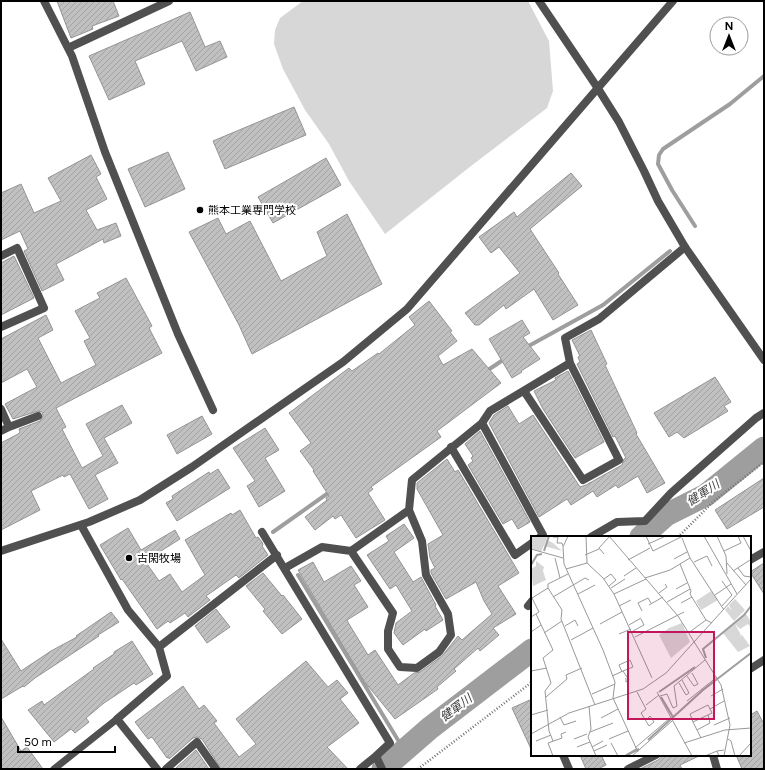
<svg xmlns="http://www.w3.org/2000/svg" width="765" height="770" font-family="Figtree,'Noto Sans JP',sans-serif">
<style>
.pitch{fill:#d7d7d7}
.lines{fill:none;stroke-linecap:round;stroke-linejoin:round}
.stream{stroke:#9e9e9e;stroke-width:4}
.river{stroke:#9e9e9e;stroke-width:23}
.building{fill:url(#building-hatch);stroke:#949494}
.path{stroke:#727272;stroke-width:2.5;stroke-dasharray:1 2;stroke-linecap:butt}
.service{stroke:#505050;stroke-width:7}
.minor{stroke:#505050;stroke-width:8}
.tertiary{stroke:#505050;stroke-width:8}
.poi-dot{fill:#000;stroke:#fff;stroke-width:1.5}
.labels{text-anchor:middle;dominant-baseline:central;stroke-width:4;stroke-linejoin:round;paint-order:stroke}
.poi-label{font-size:11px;fill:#000;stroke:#fff;text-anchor:start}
.water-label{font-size:12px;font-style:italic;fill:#3f3f3f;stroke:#fff}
.inset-river{fill:none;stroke:#9e9e9e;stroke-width:2}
.inset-road{fill:none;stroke:#999;stroke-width:1}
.view{fill:#c2185b;fill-opacity:0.15;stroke:#c2185b;stroke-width:2}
.inset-edge{fill:none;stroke:#000;stroke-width:2}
</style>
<defs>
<pattern id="building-hatch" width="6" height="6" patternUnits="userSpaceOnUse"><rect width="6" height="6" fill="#c0c0c0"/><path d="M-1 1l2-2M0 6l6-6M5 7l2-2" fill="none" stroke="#a3a3a3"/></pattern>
</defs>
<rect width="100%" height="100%" fill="#fff"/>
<path class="pitch" d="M303 1H528L549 41 553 91 547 108 471 166 385 234 349 181 329 144 305 110 283 69 274 44 275 30 280 18Z"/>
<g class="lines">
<path class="stream" d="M695 226 672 190 658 164 659 155 663 149 730 104 764 76
M525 348 603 305 670 251
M485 372 506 358
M273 532 331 491
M298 575 404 750"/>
<path class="river" d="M641 537 666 515 706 495 764 448
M383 769 430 728 532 650"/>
</g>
<path class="building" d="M57 1H113L119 16 92 26 93 29 71 38Z
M190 12 205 47 220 41 227 57 196 71 182 41 135 61 145 84 109 100 89 56Z
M294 107 306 135 225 169 213 141Z
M168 152 185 189 145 207 128 169Z
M91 155 101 174 96 177 107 199 86 210 97 230 116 223 121 236 104 243 103 239 56 264 64 280 42 291 24 251 28 249 20 231 1 240V193L21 184 34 213 61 201 48 178Z
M326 158 341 185 273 223 258 197Z
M571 173 582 186 530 229 559 273 558 274 578 305 553 320 534 289 506 309 504 305 479 325H475L465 313 520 273 499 247 491 253 479 237 514 212 517 217Z
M347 214 382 284 252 354 239 325 189 232 218 218 226 234 250 221 281 281 327 256 317 232Z
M14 256 34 298 1 315V263Z
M126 278 152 326 149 328 162 353 56 408 66 427 62 429 82 468 103 456 86 424 122 405 132 423 104 438 118 463 95 475 108 499 89 509 70 474 64 477 63 475 31 491 40 510 1 530V443L18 434 20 432 19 429 40 421 43 416 42 412 38 411 13 419 5 404 37 387 27 369 1 383V339L46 315 53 330 38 338 61 383 96 365 84 341 90 338 75 311 100 298 97 293Z
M429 301 452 331 450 332 457 341 438 356 443 365 472 349 501 383 437 431 441 437 371 487 373 489 368 493 385 520 356 538 341 515 335 519 333 516 315 530 305 517 327 500 326 498 329 496 313 471 314 470 300 451 311 443 289 413 349 368 352 371 378 353 379 354 415 325 409 317Z
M522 320 530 333 523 337 540 359 521 371 522 372 512 378 489 339Z
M591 330 607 364 605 365 637 433 636 434 665 483 647 493 638 476 618 488 616 485 597 497 593 491 571 505 567 499 539 517 489 423 494 415 508 406 519 424 533 415 580 487 586 485 622 465 624 459 626 458 615 436 613 437 577 364 580 362 578 357 580 356 572 340Z
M568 371 604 442 575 458 543 409 534 391 556 380 555 378Z
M715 377 731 402 724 406 728 411 684 438 677 432 669 437 654 413Z
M202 416 212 434 177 454 167 435Z
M265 428 279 450 265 458 285 491 259 507 247 486 255 481 233 448Z
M480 431 530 522 518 529 512 519 503 524 468 465 473 461 471 458 473 456 465 444Z
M447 459 455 472 458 470 519 573 498 586 516 614 493 628 499 635 480 651 478 648 454 669 456 671 437 687 438 689 395 719 364 681 298 570 313 562 324 582 351 566 361 581 354 585 368 607 347 620 349 624 368 655 375 650 398 685 414 673 420 672 442 656 458 636 462 640 492 614 484 601 476 582 446 599 431 573V570L435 568 430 558 428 544 443 535 417 489V483Z
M218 469 230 488 177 521 166 503 173 499 172 496 209 472 210 474Z
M764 478V507L727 529 715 510Z
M240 510 256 538 258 537 262 542 263 545 262 546 268 555 239 578 236 575 206 596 210 600 188 617 185 613 170 623 168 621 157 629 122 579 121 580 100 545 128 528 141 550 175 530 180 539 145 561 159 581 170 574 182 592 205 575 185 540 231 513 232 515Z
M404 524 414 538 394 552 413 582 421 577 436 605 435 606 443 620 426 631 425 629 403 645 394 633 396 623 412 611 396 585 390 589 367 555 389 541 386 536Z
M764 563V594L750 572Z
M263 573 282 596 283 595 302 619 282 634 263 611 265 609 246 586Z
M216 609 230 627 207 643 195 626Z
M111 612 119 622 98 635 99 636 35 678 24 687 23 686 1 699V639L21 671 51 651 77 637 76 636Z
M132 641 153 674 136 685 134 683 104 703 86 718 89 722 75 733 71 729 54 742 28 710 42 701 44 705 94 669 93 668 114 654V652Z
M306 661 328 687 337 680 348 693 340 699 359 723 327 747 348 769H221L202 739 197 737 193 738 169 759V757L167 758 152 737 148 739 135 722 183 686 199 709 204 705 217 721 214 723 239 757 256 744 236 719Z
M532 699V751L512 708Z
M757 711 764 724V769H742L736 755H750V715Z
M1 717 21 751 27 747 43 769H1Z
M196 750 209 769H176V768Z
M580 755H601L606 765 598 769H586Z
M664 755H701L680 765 682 769H640L658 760Z"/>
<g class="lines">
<path class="path" d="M678 537 714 501 764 462
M418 769 532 682"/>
<path class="service" d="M54 769 117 719"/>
<path class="minor" d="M44 1 72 56 105 152 178 334 213 410
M539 1 597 87
M68 48 169 1
M1 256 17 248 44 308 1 327
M524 391 583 480 619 460 570 363
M1 409 9 427 1 431
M482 423 543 535 540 537
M9 427 38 416
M451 447 515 555 532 543
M81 525 128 610 159 647 167 676 117 719 157 769
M262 532 390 743 376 756 382 769
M591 537 617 522 645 521 671 493 756 418 764 413
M351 551 409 510
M750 560 764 552
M285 568 322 547 351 551 393 613 388 631V649L400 667 417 668 439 652 451 635 448 614 426 575 422 541 409 510 412 480 482 423 490 411 570 363 565 338 599 319 685 247
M528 606 532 601
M159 647 277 555
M750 669 764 660
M563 755 569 769
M713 755 717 769
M166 769 197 742 216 769
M360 769 376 756
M628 769 656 755"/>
<path class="tertiary" d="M597 87 619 122 644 171 658 201 685 247 764 360
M1 551 89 522 140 500 192 467 343 362 407 309 673 1"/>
</g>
<g class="poi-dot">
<circle cx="200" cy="210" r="4"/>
<circle cx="129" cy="558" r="4"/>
</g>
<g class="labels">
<g class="poi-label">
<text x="208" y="210">熊本工業専門学校</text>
<text x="137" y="558">古閑牧場</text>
</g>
<g class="water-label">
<text transform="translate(703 493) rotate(-33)">健軍川</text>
<text transform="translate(456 708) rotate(-37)">健軍川</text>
</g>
</g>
<g transform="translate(531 536)">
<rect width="220" height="220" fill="#fff"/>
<path d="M180 55 187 64 170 74 165 65ZM204 63 214 74 203 85 194 74 197 70 201 75 198 69ZM215 78 220 86V92L217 88 209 93 204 88 210 99 207 101 211 99 219 110 207 116 192 97Z" fill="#d7d7d7"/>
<path d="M16 4 22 7 31 15 13 10ZM5 25 13 31 12 35 15 44 2 50 0 33 5 30Z" fill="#d7d7d7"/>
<path d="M0 0H17L10 16 0 13Z" fill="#d7d7d7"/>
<path d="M151 87 159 106 140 122 128 99 138 92Z" fill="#d7d7d7"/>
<path class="inset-river" d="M13 15 18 0M0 29 6 19 11 18M175 122 172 113 213 79 220 70M128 156 164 131M130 161 142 181M117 204 172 154 220 117M96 219 108 213"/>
<path class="inset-road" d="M37 0 32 11 33 28 72 114 84 146 82 162 107 216M55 0 56 27M78 0 147 80 190 149 199 189 193 220M115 0 122 15 152 0M173 0 206 58M186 0 195 20 196 38M212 0 220 15M22 1H27L26 7H31L32 10M151 2 159 22 193 74M117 8 135 0M0 13 32 22M193 15 210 7 207 0M73 18 68 12 78 1M54 19 68 13M24 22 29 42M143 23 156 16M97 24 119 12M163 26 176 20 181 30M196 27 215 49M149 28 160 55 159 58 175 84 181 87M207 32 213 40 220 41M35 33 56 27 72 42 83 58 121 142M202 35 219 24 220 25M37 38 17 48V52L31 74 30 83 64 169M93 40 105 32M114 42 139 34 159 22M73 43 80 38 85 44 78 50M191 45 201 59 191 70M80 52 94 43M145 53 156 47M128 57 136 51 134 48M47 58 64 49M83 58 115 43M184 59 200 48M22 61 54 42 58 44M136 66 159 53M150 67 161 61M118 69 132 61M88 70 100 64M111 75 107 67 117 62 120 67M5 78 22 114 12 122 20 147 14 155 18 195 22 205M0 81 8 76 1 62 17 52M69 88 91 76M98 89 110 82M34 90 44 84 47 90M102 95 113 89 110 83M160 95 175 84M0 96 10 89M13 97 31 85M88 98 100 93M104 101 153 76M40 104 62 92M0 135 16 132M92 135 98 144 95 146V142M81 140 92 135 102 131 99 124 88 129 91 136M156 140 163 150 167 148 161 137M148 147 155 159 158 157 151 144M106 156 115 173 110 177 118 190 123 186 119 180 115 184M126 156 161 220M61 158 84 148M129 160 136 158 142 172 146 170 143 150 174 124M180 160 192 153M15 161 36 143 35 139 51 132M156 165 186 141M115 169 128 159M58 170 60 193 57 201 65 220M179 173 193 165M0 179 17 174M29 181 33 189 45 185M70 182 87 173M162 186 181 177 177 169 159 178 162 186 170 202M183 189 199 182M166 194 179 187 177 179M59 196 82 187M0 198 38 177 112 153 135 137 220 43M43 203 56 198M78 203 97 195M197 203 200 205 204 220M5 205 20 199M80 207 87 220M153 207 194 194 220 192M46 211 59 206M61 211 72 205M104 212 139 182M63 215 76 209M22 220 17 207 31 202 30 198 35 196M93 220 105 213M101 220 141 185M174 220 186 215M188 220 186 215 193 214M208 220 220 207"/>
<path class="view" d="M97 96H183V183H97Z"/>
<rect width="220" height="220" class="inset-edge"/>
</g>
<rect width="765" height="770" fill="none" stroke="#000000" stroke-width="4"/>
<g transform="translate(729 36)"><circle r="19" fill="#ffffff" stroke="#999999"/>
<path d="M0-3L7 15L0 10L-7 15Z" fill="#000000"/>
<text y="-6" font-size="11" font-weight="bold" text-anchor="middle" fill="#000000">N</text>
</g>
<path d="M18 746v6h97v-6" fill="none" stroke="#000000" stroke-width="2"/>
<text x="24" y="746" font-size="12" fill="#000000" stroke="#ffffff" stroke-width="3" paint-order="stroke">50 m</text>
</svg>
